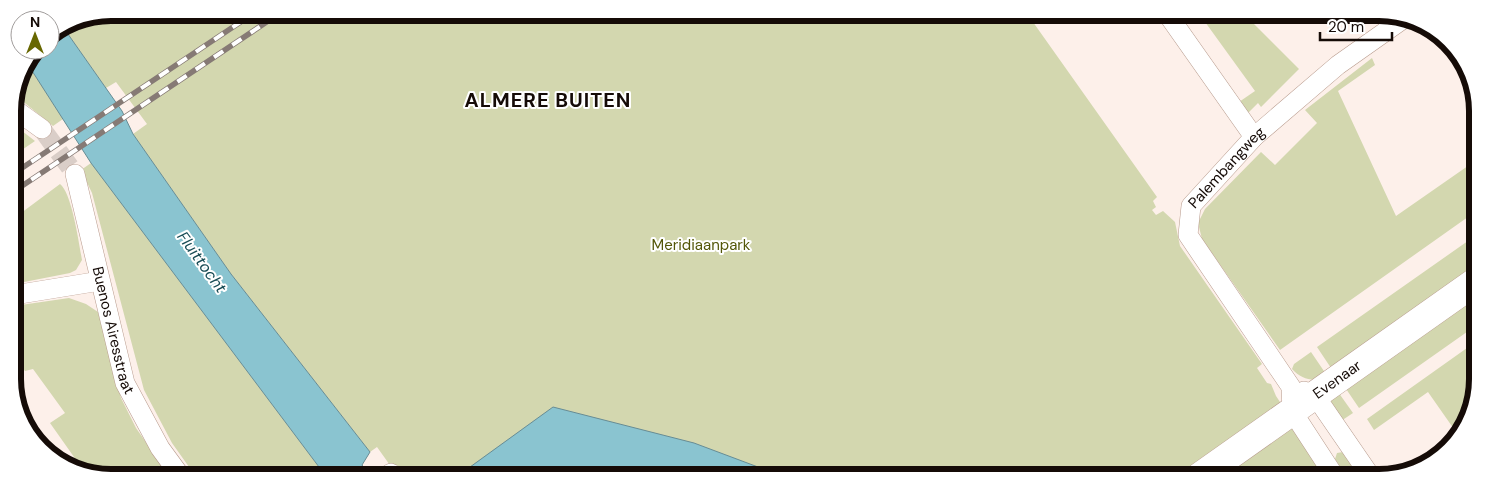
<svg xmlns="http://www.w3.org/2000/svg" width="1490" height="490" font-family="'DM Sans',sans-serif">
<style>
.green{fill:#d3d7af}
.water{fill:#8ac4d0;stroke:#678c94}
.lines{fill:none;stroke-linecap:round;stroke-linejoin:round}
.minor-tunnel{stroke:#dacec8;stroke-width:19;stroke-dasharray:19 9;stroke-linecap:butt}
.minor-casing{stroke:#b79a8c;stroke-width:20}
.secondary-casing{stroke:#b79a8c;stroke-width:29}
.minor{stroke:#fff;stroke-width:19}
.secondary{stroke:#fff;stroke-width:28}
.rail-casing{stroke:#867a75;stroke-width:5.5}
.rail{stroke:#fff;stroke-width:4;stroke-dasharray:11;stroke-linecap:butt}
.labels{text-anchor:middle;dominant-baseline:central;stroke-width:4;stroke-linejoin:round;paint-order:stroke}
.street-label{font-size:15px;fill:#150b07;stroke:#fff}
.park-label{font-size:15px;fill:#535608;stroke:#fff}
.water-label{font-size:16px;font-style:italic;fill:#184c55;stroke:#fff}
.district-label{font-size:20px;font-weight:bold;letter-spacing:1px;fill:#150b07;stroke:#fff}
.rim{fill:none;stroke:#150b07;stroke-width:6}
</style>
<rect width="100%" height="100%" fill="#fdf0ea"/>
<path class="green" d="M111 13 1028 15 1157 197 1153 201 1156 207 1152 210 1156 215 1163 211 1175 222 1180 246 1262 364 1257 368 1267 383 1271 384 1276 396 1330 477 397 475 377 447 370 452 231 274 133 134 147 124 116 82 106 88 63 27 73 20Z
M1200 15 1246 16 1299 69 1261 107 1258 103 1248 113 1239 102 1255 91Z
M1372 58 1375 65 1338 91 1396 216 1475 161V212L1280 350 1202 239 1198 223 1205 209 1261 152 1275 165 1317 123 1305 110Z
M27 63 63 119 53 126 15 95 20 73Z
M13 124 35 141 13 156Z
M91 163 325 475 194 474 172 443 144 390 92 193 81 170Z
M60 184C72 193 79 244 82 260L76 270 70 273 14 284 13 219Z
M1475 236V274L1335 374 1317 347Z
M1475 290 1474 327 1359 408 1342 383Z
M69 298 86 304 98 312 121 398 136 428 168 474H86L50 423 65 413 33 369 25 371 14 356V306Z
M1474 343V405L1456 432 1428 392 1374 430 1367 419Z
M1311 352 1328 377C1314 382 1302 380 1292 369L1294 364Z
M1336 389 1353 413 1341 421 1328 402Z
M1343 452 1361 477H1347L1335 459 1337 453Z"/>
<path class="water" d="M63 27 122 111 133 134 231 274 370 452 362 465 369 475H325L91 163 27 63 35 50H50V35Z
M553 407 694 443 782 476 459 475Z"/>
<g class="lines">
<path class="minor-tunnel" d="M42 129 75 174"/>
<defs>
<g id="minor">
<path d="M1168 15 1254 137"/>
<path d="M13 108 42 129"/>
<path id="s1" d="M75 174 125 383 160 448 179 474"/>
<path d="M14 295 100 281"/>
<path d="M1304 391 1314 394 1371 477"/>
<path d="M388 475 391 473"/>
<path id="s2" d="M1335 477 1292 411 1291 387 1188 235 1191 206 1254 137 1338 65 1406 17"/>
</g>
<g id="secondary">
<path id="s3" d="M1199 477 1475 282"/>
</g>
</defs>
<use href="#minor" class="minor-casing"/>
<use href="#secondary" class="secondary-casing"/>
<use href="#minor" class="minor"/>
<use href="#secondary" class="secondary"/>
<defs>
<path id="rail" d="M13 174 254 13
M13 192 280 13"/>
</defs>
<use href="#rail" class="rail-casing"/>
<use href="#rail" class="rail"/>
</g>
<g class="labels">
<g class="street-label">
<text stroke="none"><textPath href="#s2" startOffset="368">Palembangweg</textPath></text>
<text stroke="none"><textPath href="#s1" startOffset="161">Buenos Airesstraat</textPath></text>
<text stroke="none"><textPath href="#s3" startOffset="169">Evenaar</textPath></text>
</g>
<g class="park-label">
<text x="701" y="245">Meridiaanpark</text>
</g>
<g class="water-label">
<text transform="translate(202 262) rotate(54)">Fluittocht</text>
</g>
<g class="district-label">
<text x="548" y="100">ALMERE BUITEN</text>
</g>
</g>
<path d="M0 0H1490V490H0ZM111 21H1379A90 90 0 0 1 1469 111V379A90 90 0 0 1 1379 469H111A90 90 0 0 1 21 379V111A90 90 0 0 1 111 21Z" fill="#fff" fill-rule="evenodd"/>
<path class="rim" d="M111 21H1379A90 90 0 0 1 1469 111V379A90 90 0 0 1 1379 469H111A90 90 0 0 1 21 379V111A90 90 0 0 1 111 21Z"/>
<g transform="translate(35 35)"><circle r="24" fill="#ffffff" stroke="#a19d9c"/>
<path d="M0-4L9 19L0 12L-9 19Z" fill="#676701"/>
<text y="-8" font-size="14" font-weight="bold" text-anchor="middle" fill="#150b07">N</text>
</g>
<path d="M1320 32v8h72v-8" fill="none" stroke="#150b07" stroke-width="2.5"/>
<text x="1328" y="32" font-size="15" fill="#150b07" stroke="#ffffff" stroke-width="4" paint-order="stroke">20 m</text>
</svg>
